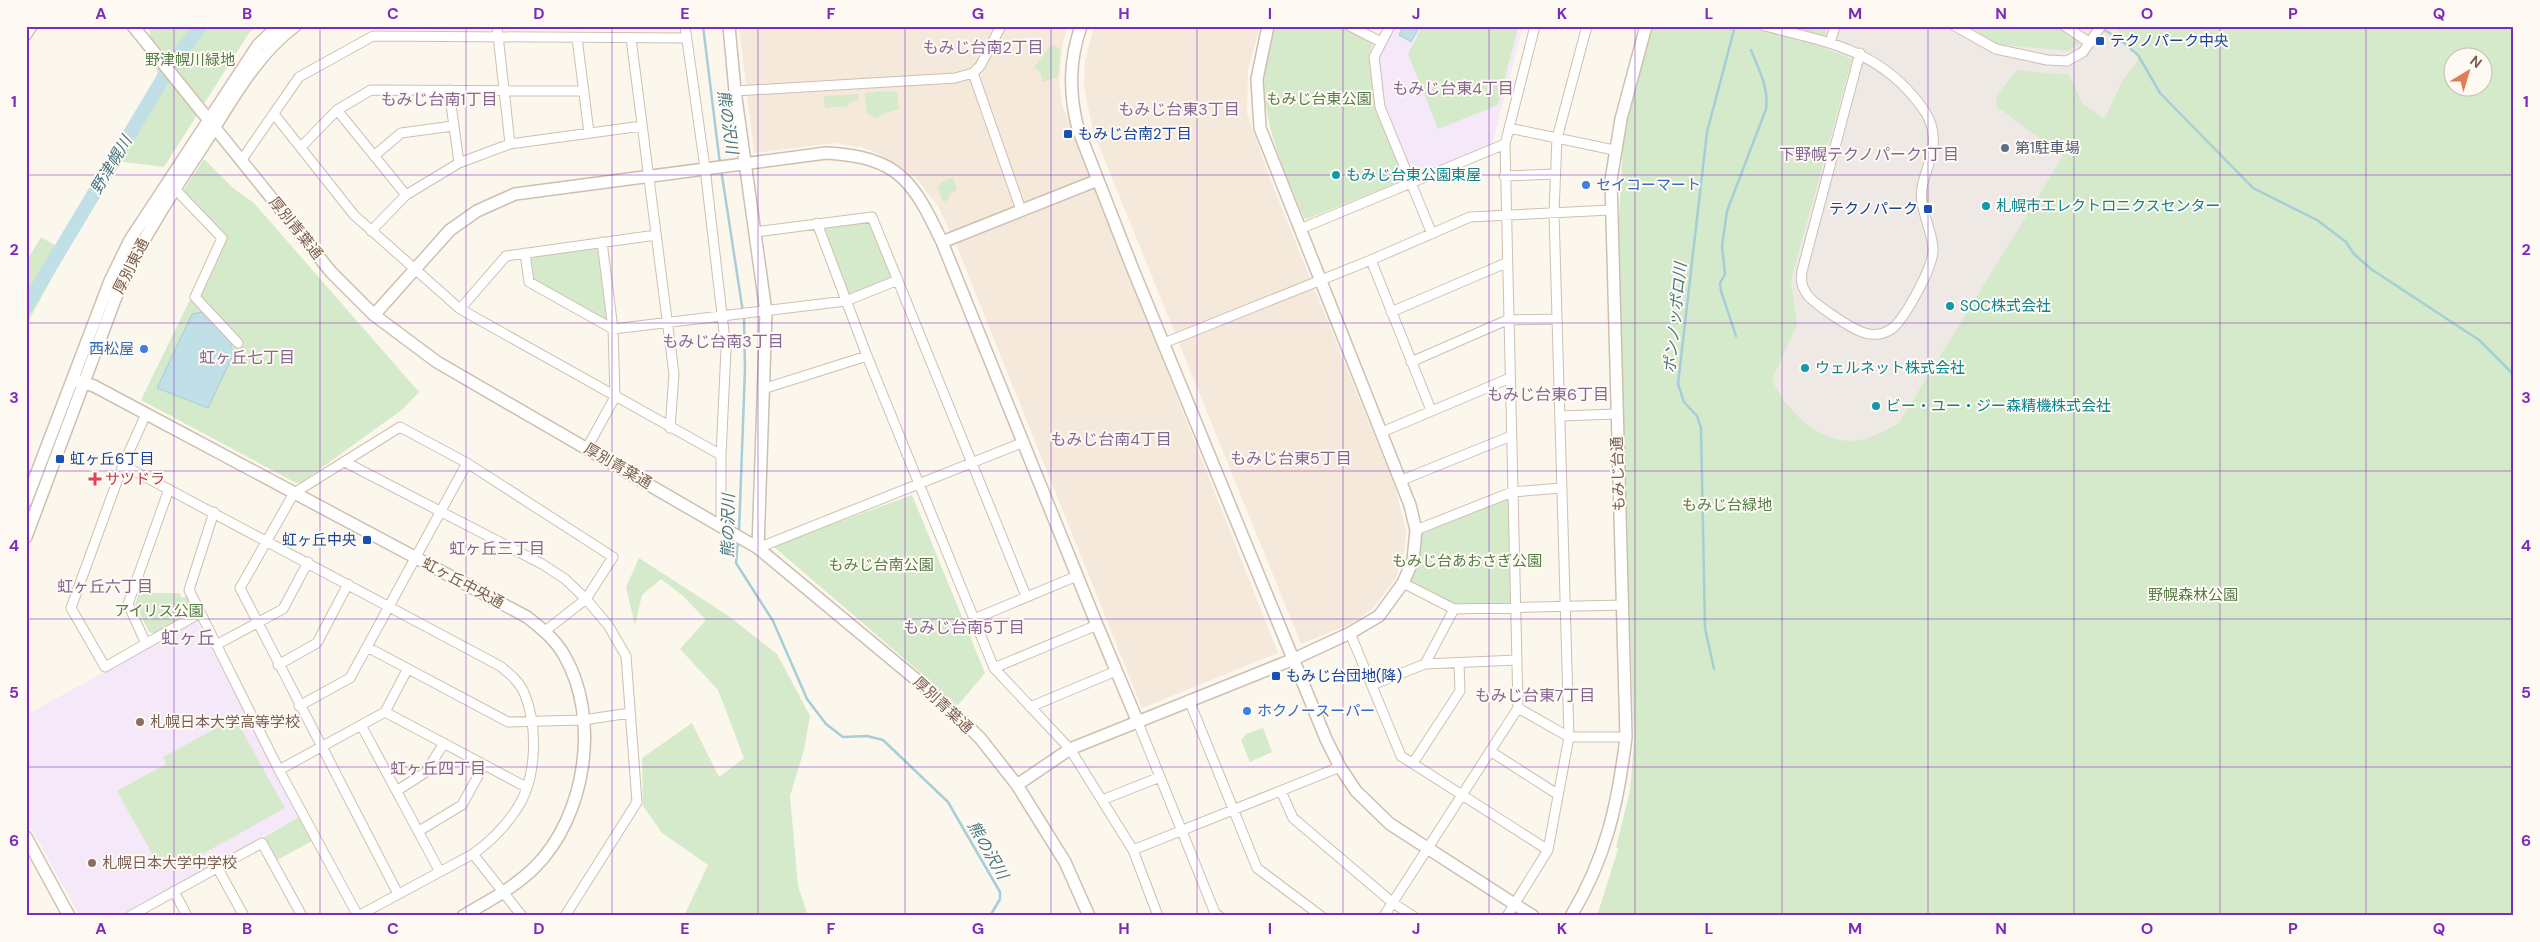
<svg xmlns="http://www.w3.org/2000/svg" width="2540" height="942" font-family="'DM Sans','Noto Sans JP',sans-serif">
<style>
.residential{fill:#f4e9da}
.industrial{fill:#eee9e4}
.education{fill:#f4e8f9}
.green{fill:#d5eaca;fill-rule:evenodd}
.water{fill:#c0dfe6;stroke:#a6ced8}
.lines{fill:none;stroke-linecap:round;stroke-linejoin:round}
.stream{stroke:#a6ced8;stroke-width:2.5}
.river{stroke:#c0dfe6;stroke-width:14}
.minor-casing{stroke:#cfbfb0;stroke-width:11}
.tertiary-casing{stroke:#cfbfb0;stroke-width:14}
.minor{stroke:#fff;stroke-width:9}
.tertiary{stroke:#fff;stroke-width:11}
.grid{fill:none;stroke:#7b2cbf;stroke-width:1;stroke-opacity:0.55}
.transit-dot{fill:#1a4fb4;stroke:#fefaf3;stroke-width:2}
.service-dot{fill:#5c6f8a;stroke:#fefaf3;stroke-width:2}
.culture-dot{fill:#0f9aa8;stroke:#fefaf3;stroke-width:2}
.shop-dot{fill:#3f7fe0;stroke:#fefaf3;stroke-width:2}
.health-dot{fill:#e0444e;stroke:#fefaf3;stroke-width:2}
.education-dot{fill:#8d6e63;stroke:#fefaf3;stroke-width:2}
.labels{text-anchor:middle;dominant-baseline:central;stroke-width:4;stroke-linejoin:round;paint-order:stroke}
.transit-label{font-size:15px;fill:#164399;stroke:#fefaf3;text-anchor:start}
.park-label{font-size:15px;fill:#547d46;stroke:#fefaf3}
.service-label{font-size:15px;fill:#4e5e75;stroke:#fefaf3;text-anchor:start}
.culture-label{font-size:15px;fill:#0d838f;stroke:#fefaf3;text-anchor:start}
.shop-label{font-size:15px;fill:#366cbe;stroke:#fefaf3;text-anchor:start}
.street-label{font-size:15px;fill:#785f4e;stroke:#fefaf3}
.health-label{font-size:15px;fill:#be3a42;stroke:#fefaf3;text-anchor:start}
.education-label{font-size:15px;fill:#785e54;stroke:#fefaf3;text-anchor:start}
.neighbourhood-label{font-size:16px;fill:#866693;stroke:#fefaf3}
.water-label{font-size:16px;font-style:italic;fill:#457683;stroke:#fefaf3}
.quarter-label{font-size:18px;fill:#866693;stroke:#fefaf3}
.neatline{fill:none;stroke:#7b2cbf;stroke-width:2}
.grid-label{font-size:16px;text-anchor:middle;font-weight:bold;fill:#7b2cbf}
</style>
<rect width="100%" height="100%" fill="#fcf7ec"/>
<path class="residential" d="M739 26H1068L1063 42 1059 82 1062 105 1278 653 1142 708 958 249 938 206 915 177 881 155 864 148 834 143 754 153Z
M1094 26H1260L1248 70 1247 113 1270 179 1395 487 1406 531 1405 549 1396 578 1374 607 1353 623 1301 644 1093 131 1084 87 1085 61Z"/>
<path class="industrial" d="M1824 26H2160L2122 81 2095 137 1874 505 1796 429 1765 376Z"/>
<path class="education" d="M1395 26H1523L1492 145 1415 176 1412 174 1384 105 1378 58Z
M197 621 299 817 118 916H80L26 819V715Z"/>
<path class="green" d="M151 26H257L249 33 164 167 117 161 161 92 149 29Z
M1276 26H1341L1373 43 1369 56 1376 107 1404 178 1402 181 1307 219 1304 218C1278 153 1247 97 1276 26Z
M1422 26 1518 27 1498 105 1438 129 1408 54Z
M1652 26H1826L1825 49 1852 59 1791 280 1797 324 1772 380C1788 414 1826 451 1867 438 1878 435 1889 428 1899 423L2063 156 1996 106 1997 95 2017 70 2069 75 2083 104 2104 119 2122 81 2140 56 2115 26H2514V916H1597L1618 849 1616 847 1630 791 1634 740 1626 525 1618 233 1624 127ZM2452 58H2482V88H2452Z
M1963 26H2056L2080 42 2069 51 1996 44Z
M1051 45 1060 48 1058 77 1043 82 1040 72 1034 67Z
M887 91 897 92 899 109 885 113 876 118 867 114 865 93Z
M858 94V101L850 102 848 106 825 108 824 96Z
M204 159 233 188 254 203 419 392 403 409 302 482 296 483 141 400 198 283 203 285 227 238 183 191Z
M953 177 957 190 950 193 948 200 943 202 938 188 942 182Z
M872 217 898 280 846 301 817 223Z
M41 237 66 252 26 326V262Z
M602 242 613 329 529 282 525 253Z
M1512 492 1516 608 1454 609 1403 583 1416 530Z
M912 495 985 673 958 705 773 546Z
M639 558 727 615 777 654 810 716 804 750 790 796 798 886 808 916H684L708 865 662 833 643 806 642 758 692 723 719 777 744 758 718 690 680 649 706 620 683 596 661 579 642 595 635 625 626 587Z
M139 593H179L182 598 187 596 195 611 154 634 149 632 135 604Z
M235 718 285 808 190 861 187 856 161 870 117 791 166 764 163 757Z
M1263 728 1272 752 1250 762 1241 740 1246 734Z
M299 817 312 841 277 860 264 837Z"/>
<path class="water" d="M1403 26H1420L1411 42 1399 35Z
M203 312 233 342 230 348 235 351 208 408 157 388 192 314Z"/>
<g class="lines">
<path class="stream" d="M703 26 720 164
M2101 28 2118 38 2138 55 2160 93 2253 188 2317 220 2346 242 2354 254 2371 269 2479 340 2514 375
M721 169 744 319 745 369 739 532
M1736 336 1721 291 1720 283 1725 274 1722 246 1727 211 1766 109C1769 88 1759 70 1751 50
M738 540 736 563 773 621 807 699 826 724 843 737 867 736 883 740 948 802 1000 892V899L990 916
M1714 669 1705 628 1701 428 1697 416 1684 402 1678 384 1707 132 1735 26"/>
<path class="river" d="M26 307 168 70 200 26"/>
<defs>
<path id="minor" d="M497 26 510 144
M685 26 705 168 726 349 721 455V525
M1350 26 1381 42
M1390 26 1374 57 1380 107 1432 234
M1765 26C1823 41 1872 48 1913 96 1923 108 1932 119 1933 135 1936 158 1918 180 1922 202 1924 218 1933 235 1933 250 1933 268 1906 315 1894 327 1886 334 1875 336 1865 333 1853 330 1812 303 1806 293 1801 285 1801 279 1802 271L1860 53
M1955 26 1996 49 2047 60 2067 61 2083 52 2101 26
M2065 26 2090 43
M577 38 589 133
M631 38 674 374 670 428
M1830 43 1835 26
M973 73 1021 210
M449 90 459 163
M735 91 955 78 973 73 980 66 1001 26
M337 110 406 195
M274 114 354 215 460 309 721 455
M1509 128 1614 150
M301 147 337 110 371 90 584 91
M374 156 401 133 453 126
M241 161 299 77 373 36 686 38
M1504 176 1555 174
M175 189 222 238 195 297 238 343
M817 223 867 356 994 668 1070 749 1133 850 1158 916
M1300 229 1505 144
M371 231 406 195 459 163 510 144 642 126
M755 232 872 217 1026 596
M525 253 529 282 613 329 846 301 898 280
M1371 260 1431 410
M460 309 506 256 656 235
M1391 312 1506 263
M1164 343 1371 260 1470 217 1611 210
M1411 362 1507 320 1557 319
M763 389 867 356
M146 414 123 465 71 608 105 667 200 613
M1561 416 1616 414
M1382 432 1510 378
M587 448 615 397 613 329 602 242
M345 462 542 564 565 579 586 599 608 625 626 656 637 802 565 916
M123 465 500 666C510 674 520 682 525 695 538 728 537 780 516 810 504 828 490 842 473 854L358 916
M1402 480 1511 436
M214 512 189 590 279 770 358 916
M1416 530 1512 492 1562 488
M758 548 1024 442
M1403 583 1454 609 1623 605
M974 619 1077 576
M1350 633 1401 756 1548 850
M146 644 128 604 169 489
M216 645 283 609 308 562
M367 647 508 722 583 720 630 713
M1425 664 1454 609
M278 665 317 643 348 584
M994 668 1097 625
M1372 685 1425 664 1517 660
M1189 700 1257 868 1321 916
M299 706 350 678 467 463
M1030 707 1116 671
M1518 708 1569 737H1626
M385 712 526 787
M1137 720 1215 913 1219 916
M361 725 440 872
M1490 751 1557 794
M1413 763 1460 691 1459 664
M279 770 385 712 407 670
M398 790 426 772 444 743
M1281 791 1293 818 1393 903 1413 916
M1102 800 1160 777
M419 831 462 805 484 765
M1133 850 1340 767
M473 854 522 916
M217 867 244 916
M174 891 187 916
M398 894 240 588 294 493 400 427 467 463 613 557 586 599 545 631
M130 916 262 843 302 916
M1384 916 1518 708 1505 144 1535 26
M1507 916 1548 850 1569 737 1554 213 1557 138 1587 26"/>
<path id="tertiary" d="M133 26 331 272 374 315 437 362 758 548 942 701 980 738 1017 785 1065 862 1089 916
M729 26 735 91 766 312 758 548
M1081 26C1069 61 1069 93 1078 129L1132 267 1326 739 1340 767 1356 791 1390 824 1533 916
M26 34 31 26
M942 242 1098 180
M374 315 450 230 477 211 515 194 826 153C899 157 913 181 942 242L1097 625 1137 720
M73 380 94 386 527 617C541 628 555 639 564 655 601 718 586 816 535 867 514 888 488 901 463 916
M26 501 110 281 130 240 258 45 278 26
M26 537 120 286C144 236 174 190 205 143 230 103 256 55 295 26
M1017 785 1070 749 1294 659 1350 633 1379 616 1403 583 1413 560 1416 530 1410 505 1260 128 1257 79 1268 26
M26 837 69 916
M1571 916C1606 858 1618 804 1626 737L1611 180 1621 119 1646 26"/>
</defs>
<use href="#minor" class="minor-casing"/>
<use href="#tertiary" class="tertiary-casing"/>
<use href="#minor" class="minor"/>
<use href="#tertiary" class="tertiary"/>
</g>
<path class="grid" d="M174 26V916M320 26V916M466 26V916M612 26V916M758 26V916M905 26V916M1051 26V916M1197 26V916M1343 26V916M1489 26V916M1635 26V916M1782 26V916M1928 26V916M2074 26V916M2220 26V916M2366 26V916M26 175H2514M26 323H2514M26 471H2514M26 619H2514M26 767H2514"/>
<g class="transit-dot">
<rect x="2095" y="36" width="10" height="10" rx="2.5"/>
<rect x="1063" y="129" width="10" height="10" rx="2.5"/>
<rect x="1923" y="204" width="10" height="10" rx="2.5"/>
<rect x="55" y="454" width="10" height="10" rx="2.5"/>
<rect x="362" y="535" width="10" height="10" rx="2.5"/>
<rect x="1271" y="671" width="10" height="10" rx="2.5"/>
</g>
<circle class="service-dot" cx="2005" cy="148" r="5"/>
<g class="culture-dot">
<circle cx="1336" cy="175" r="5"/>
<circle cx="1986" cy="206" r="5"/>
<circle cx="1950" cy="306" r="5"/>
<circle cx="1805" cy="368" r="5"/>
<circle cx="1876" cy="406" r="5"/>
</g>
<g class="shop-dot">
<circle cx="1586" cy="185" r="5"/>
<circle cx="144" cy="349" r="5"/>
<circle cx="1247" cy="711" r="5"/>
</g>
<path class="health-dot" d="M92.5 471.5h5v5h5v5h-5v5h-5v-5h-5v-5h5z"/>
<g class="education-dot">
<circle cx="140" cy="722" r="5"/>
<circle cx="92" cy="863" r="5"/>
</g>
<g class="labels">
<g class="transit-label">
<text x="2110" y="41">テクノパーク中央</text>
<text x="1078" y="134">もみじ台南2丁目</text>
<text x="1918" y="209" text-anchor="end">テクノパーク</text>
<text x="70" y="459">虹ヶ丘6丁目</text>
<text x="357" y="540" text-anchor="end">虹ヶ丘中央</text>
<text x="1286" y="676">もみじ台団地(降)</text>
</g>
<g class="park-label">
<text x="190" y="60">野津幌川緑地</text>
<text x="1319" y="99">もみじ台東公園</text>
<text x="1727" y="505">もみじ台緑地</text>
<text x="1467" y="561">もみじ台あおさぎ公園</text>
<text x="881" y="565">もみじ台南公園</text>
<text x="2193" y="595">野幌森林公園</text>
<text x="159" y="611">アイリス公園</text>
</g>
<g class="service-label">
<text x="2015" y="148">第1駐車場</text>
</g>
<g class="culture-label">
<text x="1346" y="175">もみじ台東公園東屋</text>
<text x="1996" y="206">札幌市エレクトロニクスセンター</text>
<text x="1960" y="306">SOC株式会社</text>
<text x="1815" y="368">ウェルネット株式会社</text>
<text x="1886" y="406">ビー・ユー・ジー森精機株式会社</text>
</g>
<g class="shop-label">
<text x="1596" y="185">セイコーマート</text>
<text x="134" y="349" text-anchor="end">西松屋</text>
<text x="1257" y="711">ホクノースーパー</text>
</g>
<g class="street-label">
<text transform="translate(296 228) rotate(51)">厚別青葉通</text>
<text transform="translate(131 266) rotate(-63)">厚別東通</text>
<text transform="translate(618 466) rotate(30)">厚別青葉通</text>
<text transform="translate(1618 474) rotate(-92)">もみじ台通</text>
<text transform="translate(463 583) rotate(28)">虹ヶ丘中央通</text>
<text transform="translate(943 705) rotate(43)">厚別青葉通</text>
</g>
<g class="health-label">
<text x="105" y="479">サツドラ</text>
</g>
<g class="education-label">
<text x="150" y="722">札幌日本大学高等学校</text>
<text x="102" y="863">札幌日本大学中学校</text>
</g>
<g class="neighbourhood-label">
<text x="983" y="47">もみじ台南2丁目</text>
<text x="1453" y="88">もみじ台東4丁目</text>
<text x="439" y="99">もみじ台南1丁目</text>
<text x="1179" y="109">もみじ台東3丁目</text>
<text x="1869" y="154">下野幌テクノパーク1丁目</text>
<text x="723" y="341">もみじ台南3丁目</text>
<text x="247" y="357">虹ヶ丘七丁目</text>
<text x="1548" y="394">もみじ台東6丁目</text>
<text x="1111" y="439">もみじ台南4丁目</text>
<text x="1291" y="458">もみじ台東5丁目</text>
<text x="497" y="548">虹ヶ丘三丁目</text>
<text x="105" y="586">虹ヶ丘六丁目</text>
<text x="964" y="627">もみじ台南5丁目</text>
<text x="1535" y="695">もみじ台東7丁目</text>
<text x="438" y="768">虹ヶ丘四丁目</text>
</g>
<g class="water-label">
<text transform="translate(728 122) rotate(82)">熊の沢川</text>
<text transform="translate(111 165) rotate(-59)">野津幌川</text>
<text transform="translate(1675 318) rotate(-84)">ポンノッポロ川</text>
<text transform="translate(728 526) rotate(-89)">熊の沢川</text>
<text transform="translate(988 850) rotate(60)">熊の沢川</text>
</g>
<g class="quarter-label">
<text x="188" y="638">虹ヶ丘</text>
</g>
</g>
<rect width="2540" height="942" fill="none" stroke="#fefaf3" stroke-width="55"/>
<g transform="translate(2468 72) rotate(38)"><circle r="24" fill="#fefaf3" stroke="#c8bcb1"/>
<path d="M0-4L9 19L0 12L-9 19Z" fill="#e17c56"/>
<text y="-8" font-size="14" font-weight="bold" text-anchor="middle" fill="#785f4e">N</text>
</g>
<rect x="28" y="28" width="2484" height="886" class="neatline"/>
<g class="grid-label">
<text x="101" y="19">A</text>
<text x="247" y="19">B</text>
<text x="393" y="19">C</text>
<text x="539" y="19">D</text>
<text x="685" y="19">E</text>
<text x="831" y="19">F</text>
<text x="978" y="19">G</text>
<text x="1124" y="19">H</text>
<text x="1270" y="19">I</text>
<text x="1416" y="19">J</text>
<text x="1562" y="19">K</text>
<text x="1709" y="19">L</text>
<text x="1855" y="19">M</text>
<text x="2001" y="19">N</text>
<text x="2147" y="19">O</text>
<text x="2293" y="19">P</text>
<text x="2439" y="19">Q</text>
<text x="14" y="107">1</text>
<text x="2526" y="107">1</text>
<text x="14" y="255">2</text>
<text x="2526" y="255">2</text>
<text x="14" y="403">3</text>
<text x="2526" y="403">3</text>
<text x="14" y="551">4</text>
<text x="2526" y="551">4</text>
<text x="14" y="698">5</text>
<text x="2526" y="698">5</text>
<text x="14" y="846">6</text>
<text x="2526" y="846">6</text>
<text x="101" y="934">A</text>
<text x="247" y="934">B</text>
<text x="393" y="934">C</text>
<text x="539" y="934">D</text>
<text x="685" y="934">E</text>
<text x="831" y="934">F</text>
<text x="978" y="934">G</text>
<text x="1124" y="934">H</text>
<text x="1270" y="934">I</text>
<text x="1416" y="934">J</text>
<text x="1562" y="934">K</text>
<text x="1709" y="934">L</text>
<text x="1855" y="934">M</text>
<text x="2001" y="934">N</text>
<text x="2147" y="934">O</text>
<text x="2293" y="934">P</text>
<text x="2439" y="934">Q</text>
</g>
</svg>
